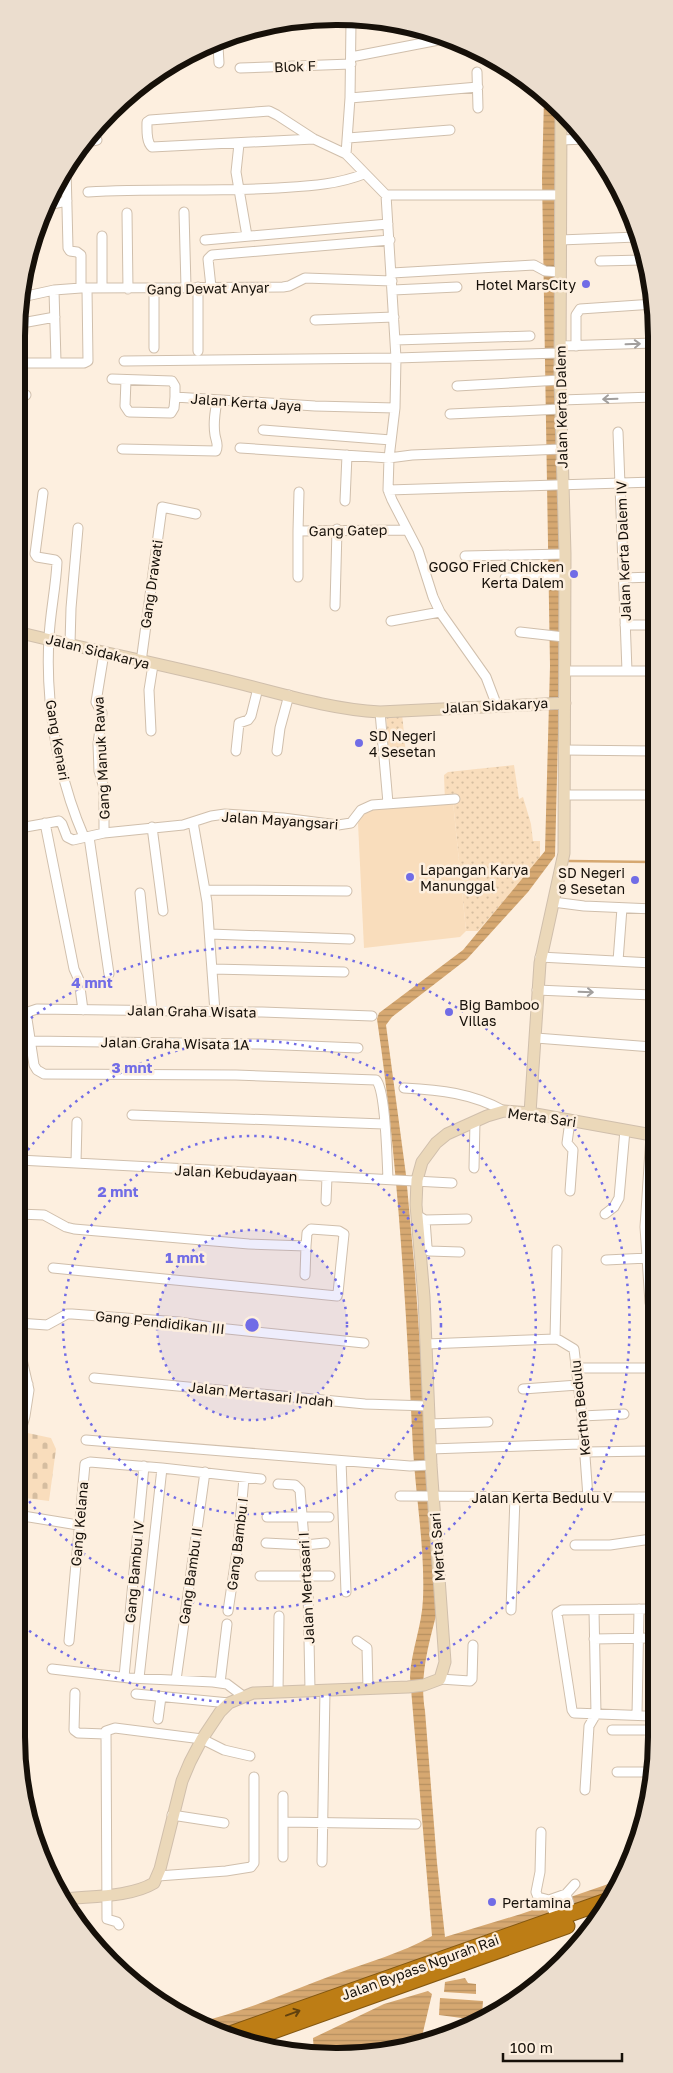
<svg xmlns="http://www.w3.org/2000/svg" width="673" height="2073" font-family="'Golos Text',sans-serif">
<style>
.grass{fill:url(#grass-dots)}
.cemetery{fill:url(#cemetery-stones)}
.park{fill:#f9ddbc}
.water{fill:url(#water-rules)}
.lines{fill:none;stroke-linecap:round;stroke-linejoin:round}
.stream{stroke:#d6a871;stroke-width:2.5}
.street-casing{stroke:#d0bfac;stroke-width:11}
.secondary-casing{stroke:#d0bfac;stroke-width:13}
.highway-casing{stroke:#835711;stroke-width:17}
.street{stroke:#fff;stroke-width:9}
.secondary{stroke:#ebd8b9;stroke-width:11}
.highway{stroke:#bd7d15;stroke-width:15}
.oneway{stroke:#a29f9d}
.oneway2{stroke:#61410e}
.ring{fill:none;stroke:#716ce6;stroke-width:2.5;stroke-dasharray:2.5 5}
.poi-dot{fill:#716ce6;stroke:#fdefdf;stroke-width:2}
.labels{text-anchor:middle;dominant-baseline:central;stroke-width:5;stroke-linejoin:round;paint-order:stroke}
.street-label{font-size:14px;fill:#161009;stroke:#fdefdf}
.poi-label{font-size:14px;fill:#161009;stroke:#fdefdf;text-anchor:start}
.rim{fill:none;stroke:#161009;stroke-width:6}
.centre{fill:#716ce6;stroke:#fdefdf;stroke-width:2.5}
.ring-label{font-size:15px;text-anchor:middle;font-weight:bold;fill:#716ce6;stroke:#fdefdf;stroke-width:5;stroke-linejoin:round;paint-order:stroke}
</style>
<defs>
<pattern id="grass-dots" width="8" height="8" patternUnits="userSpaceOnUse" patternTransform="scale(1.25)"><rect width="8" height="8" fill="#f9ddbc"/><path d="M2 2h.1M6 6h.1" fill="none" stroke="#d5bda0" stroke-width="1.8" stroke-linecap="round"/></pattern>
<pattern id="cemetery-stones" width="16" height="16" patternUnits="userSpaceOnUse" patternTransform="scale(1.25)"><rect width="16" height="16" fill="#f9ddbc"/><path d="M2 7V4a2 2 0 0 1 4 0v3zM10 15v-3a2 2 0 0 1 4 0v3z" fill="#d5bda0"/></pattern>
<pattern id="water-rules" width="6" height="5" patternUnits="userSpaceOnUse" patternTransform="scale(1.25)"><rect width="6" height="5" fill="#d6a871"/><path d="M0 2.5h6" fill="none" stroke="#b79060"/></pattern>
</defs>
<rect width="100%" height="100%" fill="#fdefdf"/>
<path class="grass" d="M402 713 406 755 389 756 386 715Z
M514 765 519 799 523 797 531 824 533 841H540V858L478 931H466L453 802H445L444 775 448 772Z"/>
<path class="cemetery" d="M23 1432 51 1438 56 1449 49 1501 17 1497V1458Z"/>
<path class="park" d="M453 802 466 931 460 937 364 948 358 823 365 810Z"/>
<path class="water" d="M544 98 556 108 554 244 561 617 555 856 528 892 467 959 392 1017 386 1025 406 1175 415 1274 438 1608C429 1643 419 1675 425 1711L437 1863 445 1937 521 1914 617 1881 612 1892 477 1938 361 1982 217 2030 194 2023C243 2013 289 1991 336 1974 368 1962 402 1953 432 1936L410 1677C411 1651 422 1626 423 1599 425 1549 416 1499 413 1449 406 1305 398 1161 377 1019L379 1013 463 950 545 851 550 666 542 178Z
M465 1978 468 1983 476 1984V1994L444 1992 445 1982Z
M428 1991 432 1994 420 2045 314 2053 313 2038 384 2004Z
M440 1998 483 2001 482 2015 479 2017 470 2015 469 2019 439 2015Z"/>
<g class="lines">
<path class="stream" d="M569 861 653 862"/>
<defs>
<path id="street" d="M218 46 219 63
M351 57 444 39
M240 68 351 64
M477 72 478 108
M350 98 478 87
M348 138 450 130
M314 139 152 147C146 142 147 129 147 122L150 120 269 111 277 115 314 139 346 154 386 195 396 358 395 408 389 458 388 490 392 500 418 550 433 597 440 612 486 677 497 706
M561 140 586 139
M87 142 97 140
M239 144 236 172 247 236
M346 154 350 98 351 22
M66 168 68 248 70 251 77 252 81 255V288
M88 192C151 188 214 192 278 188 308 186 336 185 364 174
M386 195H560
M52 204 67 201
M184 212 186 287
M127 213 128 289
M205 240 388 224
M560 240 637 237
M600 261 643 260
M392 273 534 265 545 271 560 272
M198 287V351
M211 287 208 259 212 255 390 240
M102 288V236
M54 290 56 362
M393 290 457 287
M22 297 54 290 81 288 283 287 289 286 305 278 392 281
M315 320 394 317
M22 323 55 317
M395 340 530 336
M560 346 654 343
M576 346V315L580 309 654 304
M154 348V288
M124 361 396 358 560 353
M22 363H84L88 361 87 289
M112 379 172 381 175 386V397L315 406 395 408
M126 380 125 406 129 412 171 413 174 408 175 397
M457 386 560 380
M22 395H26
M561 400 654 397
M450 414 561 409
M263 430 391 440
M618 432 627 671
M240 448 389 458 412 455 562 449
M122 449 216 451C219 445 216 441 215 435 213 423 215 412 217 401
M388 490 654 482
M299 492 298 531 407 530
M43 493 35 554 37 557 55 560 57 562C56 587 50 613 49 638 45 704 58 777 84 837
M345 501 347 455
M298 531V577
M465 556 565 554
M505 578H565
M624 578 653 577
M335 606 337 529
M391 621 440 612
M625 625H653
M520 632 564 637
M70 644 71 608 78 528
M104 653 96 702 102 713 98 744 99 771 104 788V833
M141 662 162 507 196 514
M565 671H653
M380 712 388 803
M151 731 149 690 153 665
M564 750 653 751
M236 751 239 723 248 720 251 716 258 688
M277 751 280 728 289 695
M564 795H653
M193 822 207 902 215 1012
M45 823 74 969 79 980 83 1010
M152 827 163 911
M20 828 59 821 62 824 67 837 73 840 104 833 183 825 211 816 225 814 283 818 338 825 351 823 361 810 372 805 455 799
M89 837 109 974
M205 890 347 891
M140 893 152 1010
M553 902 584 906 653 909
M210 934 350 939
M540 957 652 963
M618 961 622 908
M212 969 344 972
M537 990 652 995
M372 1016 262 1012 37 1009 28 1012 27 1019 34 1065 37 1070 44 1074 236 1075 376 1080C386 1090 387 1162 388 1179
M536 1038 652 1047
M30 1041 260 1044 358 1048
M404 1088C440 1090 472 1093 504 1111
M132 1115 384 1124
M19 1160 452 1183
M76 1163 77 1122
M474 1168 475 1121
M570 1191 573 1150 567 1143 570 1121
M326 1201 327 1177
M18 1214 44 1215 66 1227 74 1229 249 1244 306 1246 305 1275
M605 1214 614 1207 619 1198 625 1130
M420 1217 425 1220 467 1219
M425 1220 427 1247 429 1251 460 1252
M606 1260 648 1258
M53 1268 337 1296 338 1293 344 1234 339 1231 311 1229 307 1233 306 1246
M650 1303 645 1227 651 1135
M18 1323 47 1325 67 1314H72L179 1322 218 1328 364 1343
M555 1339 557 1250
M426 1344 555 1339 559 1340 574 1349 582 1416 588 1497
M577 1368H652
M94 1378 365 1404 428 1406
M18 1387 28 1384
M523 1389 578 1385
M582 1416 624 1414
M429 1424 488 1422
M86 1440 410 1466 431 1465
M18 1441 25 1416 29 1390 18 1342
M430 1449 580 1444
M585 1452 651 1451
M341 1461 346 1592
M278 1484 295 1485 300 1490 308 1589 310 1690
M400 1496 651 1497
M17 1515 78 1525
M267 1517H329
M266 1543 305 1545 325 1543
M575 1545H610L651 1539
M260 1576H330
M511 1610 515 1497
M228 1611 238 1545 244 1478
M594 1639 651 1638
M69 1641 85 1464 90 1462 162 1468 261 1479
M357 1641 367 1648 368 1689
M52 1669 129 1678 213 1682 227 1684 243 1696
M124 1677 144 1466
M139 1678 162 1468
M440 1679 470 1681 472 1679 473 1645
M176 1680 205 1472
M220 1683 227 1624
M278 1692 279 1616
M75 1693 74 1730 78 1733 105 1734
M136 1694 229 1703
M637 1715 639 1609
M651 1716 574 1713 572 1710 557 1613 562 1610 651 1609
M158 1719 161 1697
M612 1730H651
M617 1772H651
M585 1790 589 1726 596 1714 594 1610
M172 1815 224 1823
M284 1822 416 1824
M541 1832 540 1872 536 1892 538 1897 549 1900 556 1919
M283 1857V1796
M322 1862 325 1690
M158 1876 226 1871 251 1867 254 1863V1777
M566 1894 575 1884
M549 1900 566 1894 572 1913
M119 1925 117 1922 107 1919V1916L106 1731 115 1728 202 1739 224 1750 250 1756"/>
<path id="secondary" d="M21 633C87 649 154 663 221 679 273 691 326 709 380 712L565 703
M530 1113 540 963 564 853 565 554 560 380 561 112
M65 1899C92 1896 131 1897 154 1883L160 1869 182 1781 190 1762 202 1739 220 1712 229 1703 253 1693 408 1687 424 1685 440 1679 445 1662 431 1465 424 1297 416 1205 417 1180 422 1162 436 1143 447 1134 487 1116 504 1111 530 1113 652 1135"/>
<path id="highway" d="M230 2034 609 1900
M248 2040 567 1926"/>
</defs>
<use href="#street" class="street-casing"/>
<use href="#secondary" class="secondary-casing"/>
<use href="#highway" class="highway-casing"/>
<use href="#street" class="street"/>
<use href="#secondary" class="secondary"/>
<use href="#highway" class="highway"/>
</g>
<defs><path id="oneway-shaft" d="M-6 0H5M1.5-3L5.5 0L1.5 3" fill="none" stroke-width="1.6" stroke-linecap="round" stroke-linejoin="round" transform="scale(1.25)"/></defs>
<g class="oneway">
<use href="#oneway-shaft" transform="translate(633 344) rotate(-2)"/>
<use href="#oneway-shaft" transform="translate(610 399) rotate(178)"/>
<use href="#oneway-shaft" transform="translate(586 992) rotate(2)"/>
</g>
<use class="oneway2" href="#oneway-shaft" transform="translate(293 2013) rotate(-20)"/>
<circle cx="252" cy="1325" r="95" fill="#716ce6" fill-opacity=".12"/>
<g class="ring">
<circle cx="252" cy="1325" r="95"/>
<circle cx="252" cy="1325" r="189"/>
<path d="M19 1162A284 284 0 1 1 18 1486"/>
<path d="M19 1027A378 378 0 1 1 19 1623"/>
</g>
<g class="poi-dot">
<circle cx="586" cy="284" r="5"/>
<circle cx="574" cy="574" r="5"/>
<circle cx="359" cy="743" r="5"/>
<circle cx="410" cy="877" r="5"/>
<circle cx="635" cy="880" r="5"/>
<circle cx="449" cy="1012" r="5"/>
<circle cx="492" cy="1902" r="5"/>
</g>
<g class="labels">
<g class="street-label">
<text transform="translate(295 66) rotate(-2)">Blok F</text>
<text transform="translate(208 288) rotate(-1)">Gang Dewat Anyar</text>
<text transform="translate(246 402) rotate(4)">Jalan Kerta Jaya</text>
<text transform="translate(561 407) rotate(-91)">Jalan Kerta Dalem</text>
<text transform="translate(348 530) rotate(-1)">Gang Gatep</text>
<text transform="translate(623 551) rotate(-92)">Jalan Kerta Dalem IV</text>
<text transform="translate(151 584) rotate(-82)">Gang Drawati</text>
<text transform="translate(98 651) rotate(14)">Jalan Sidakarya</text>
<text transform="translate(495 705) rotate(-3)">Jalan Sidakarya</text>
<text transform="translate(58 740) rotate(80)">Gang Kenari</text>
<text transform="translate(101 758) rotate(-93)">Gang Manuk Rawa</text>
<text transform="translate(280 820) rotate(4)">Jalan Mayangsari</text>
<text transform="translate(192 1011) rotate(1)">Jalan Graha Wisata</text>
<text transform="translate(175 1043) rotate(1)">Jalan Graha Wisata 1A</text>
<text transform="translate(542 1117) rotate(8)">Merta Sari</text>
<text transform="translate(236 1173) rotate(3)">Jalan Kebudayaan</text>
<text transform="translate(160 1322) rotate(6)">Gang Pendidikan III</text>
<text transform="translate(261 1394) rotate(6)">Jalan Mertasari Indah</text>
<text transform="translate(580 1408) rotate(-96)">Kertha Bedulu</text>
<text x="542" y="1497">Jalan Kerta Bedulu V</text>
<text transform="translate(79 1524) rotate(-85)">Gang Kelana</text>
<text transform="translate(237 1544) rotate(-83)">Gang Bambu I</text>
<text transform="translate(437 1547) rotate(-94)">Merta Sari</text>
<text transform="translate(134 1572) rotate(-85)">Gang Bambu IV</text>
<text transform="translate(190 1576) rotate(-82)">Gang Bambu II</text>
<text transform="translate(306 1588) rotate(-93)">Jalan Mertasari I</text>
<text transform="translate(420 1967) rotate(-20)">Jalan Bypass Ngurah Rai</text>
</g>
<g class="poi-label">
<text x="576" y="284" text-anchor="end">Hotel MarsCity</text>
<text x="564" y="566" text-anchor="end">GOGO Fried Chicken<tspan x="564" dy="16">Kerta Dalem</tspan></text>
<text x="369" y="735">SD Negeri<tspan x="369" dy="16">4 Sesetan</tspan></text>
<text x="420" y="869">Lapangan Karya<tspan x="420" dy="16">Manunggal</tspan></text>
<text x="625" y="872" text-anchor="end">SD Negeri<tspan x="625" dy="16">9 Sesetan</tspan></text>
<text x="459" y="1004">Big Bamboo<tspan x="459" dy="16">Villas</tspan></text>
<text x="502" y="1902">Pertamina</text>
</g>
</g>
<path d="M0 0H673V2073H0ZM336 25H337A311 311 0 0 1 648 336V1737A311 311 0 0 1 337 2048H336A311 311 0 0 1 25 1737V336A311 311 0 0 1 336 25Z" fill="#ebddce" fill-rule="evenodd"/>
<path class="rim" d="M336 25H337A311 311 0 0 1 648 336V1737A311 311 0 0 1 337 2048H336A311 311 0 0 1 25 1737V336A311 311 0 0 1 336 25Z"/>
<circle cx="252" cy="1325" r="8" class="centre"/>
<g class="ring-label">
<text x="92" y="988">4 mnt</text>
<text x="132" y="1073">3 mnt</text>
<text x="118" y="1197">2 mnt</text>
<text x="185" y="1263">1 mnt</text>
</g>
<path d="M503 2053v8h119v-8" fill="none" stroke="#161009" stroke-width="2.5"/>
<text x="510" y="2053" font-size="15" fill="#161009" stroke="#fdefdf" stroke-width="4" paint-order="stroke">100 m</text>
</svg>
